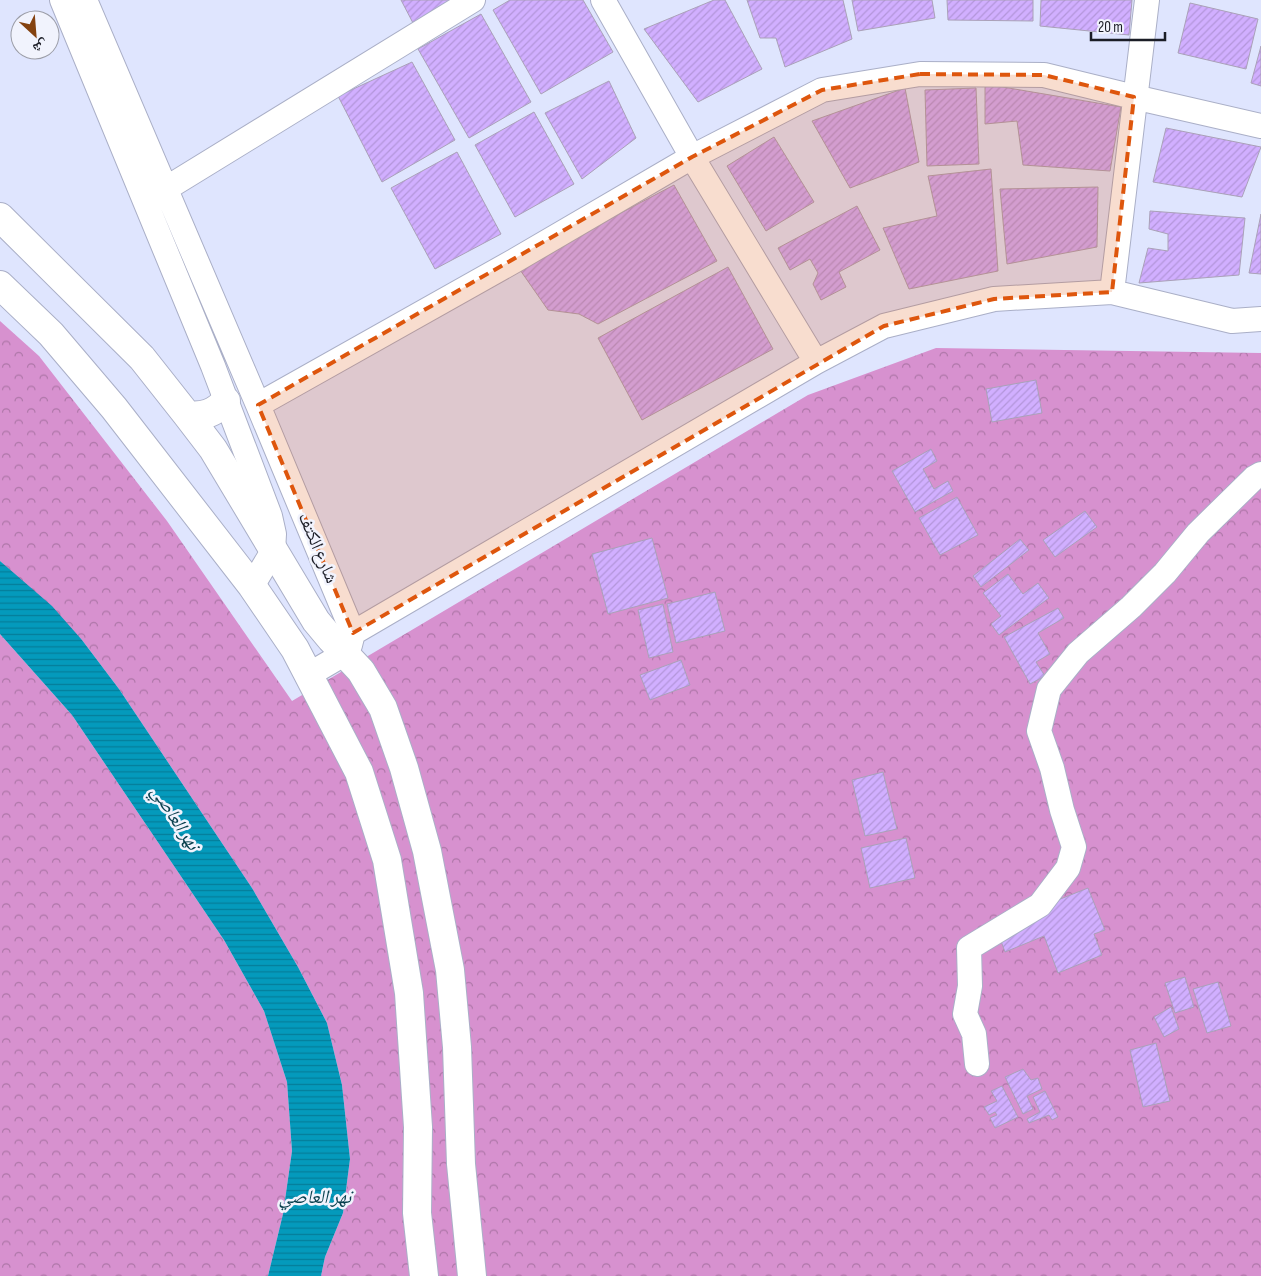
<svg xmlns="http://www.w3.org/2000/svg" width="1261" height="1276" font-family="'Sofia Sans Condensed','Noto Naskh Arabic',sans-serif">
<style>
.forest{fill:url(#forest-crowns)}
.water{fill:url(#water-rules)}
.building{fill:url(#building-hatch);stroke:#aaa1b8}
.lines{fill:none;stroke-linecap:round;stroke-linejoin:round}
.street-casing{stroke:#aaafc7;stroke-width:26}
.secondary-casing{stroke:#aaafc7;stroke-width:30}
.street{stroke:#fff;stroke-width:24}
.secondary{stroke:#fff;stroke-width:28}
.marked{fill:#de560d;fill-opacity:0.2;stroke:#de560d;stroke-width:4;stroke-dasharray:10 6;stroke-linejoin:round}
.labels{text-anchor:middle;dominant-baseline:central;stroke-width:5;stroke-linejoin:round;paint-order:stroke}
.street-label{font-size:18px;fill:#1b1d26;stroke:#f1f3fd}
.water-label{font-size:19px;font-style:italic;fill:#083f4d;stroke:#f1f3fd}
</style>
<defs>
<pattern id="forest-crowns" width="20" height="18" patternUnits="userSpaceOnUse" patternTransform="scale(1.25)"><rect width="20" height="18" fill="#d791cf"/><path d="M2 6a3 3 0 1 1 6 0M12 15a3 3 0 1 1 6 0" fill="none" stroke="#ae76a8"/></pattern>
<pattern id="water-rules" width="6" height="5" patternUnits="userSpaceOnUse" patternTransform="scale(1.25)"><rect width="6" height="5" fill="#049abc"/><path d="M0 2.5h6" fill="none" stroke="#057d99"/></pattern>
<pattern id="building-hatch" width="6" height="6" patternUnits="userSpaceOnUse" patternTransform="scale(1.25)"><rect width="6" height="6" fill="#d1afff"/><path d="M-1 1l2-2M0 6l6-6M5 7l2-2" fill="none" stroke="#b396da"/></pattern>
</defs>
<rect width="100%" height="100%" fill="#dfe5fe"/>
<path class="forest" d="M0 321 39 356 167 521 292 701 808 395 936 348 1261 353V1276H321L325 1257 343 1213 350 1159 342 1085 327 1023 298 967 252 888 119 689 82 640 0 561Z
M0 634 72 715 224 940 264 1011 287 1082 292 1151 283 1214 268 1276H0Z"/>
<path class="water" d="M0 561 52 606 82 640 119 689 252 888 298 967 327 1023 342 1085 350 1159 343 1213 325 1257 321 1276H268L283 1214 292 1151 287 1082 264 1011 224 940 72 715 0 634Z"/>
<path class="building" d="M401 0H455L413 23Z
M510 0H583L613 52 541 94 493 10Z
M714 0H725L762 69 698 102 644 29Z
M747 0H843L852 39 785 67 776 38H760Z
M852 0H932L935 18 858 31Z
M947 0H1033V21L948 20Z
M1041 0H1132L1129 35 1040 26Z
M1190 3 1258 19 1246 69 1178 53Z
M481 14 531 102 469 138 418 49Z
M1261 46V86L1251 83Z
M412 62 455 140 382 182 338 96Z
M609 81 636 138 582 179 545 113Z
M985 84 1121 107 1110 171 1023 165 1017 121 985 124Z
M905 88 919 162 850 188 812 121Z
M976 88 979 164 927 166 925 90Z
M534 112 574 184 515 217 475 145Z
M1166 128 1261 147 1242 197 1153 182Z
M774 137 814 202 766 231 727 166Z
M457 152 501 234 435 269 391 188Z
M991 169 998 271 909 289 883 228 937 216 928 176Z
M674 185 717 261 598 324 579 314 548 310 518 267Z
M1098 187 1097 247 1007 264 1000 189Z
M857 206 880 250 839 272 846 287 821 300 813 284 818 273 810 259 790 270 778 248Z
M1150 211 1245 218 1239 275 1139 283 1148 248 1168 251V234L1149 229Z
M1261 214V274L1249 273Z
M728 267 773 349 642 420 598 338Z
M1036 380 1042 413 992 422 986 389Z
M931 449 937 461 923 469 934 489 948 481 953 491 915 512 892 471Z
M957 497 978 535 940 555 919 518Z
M1085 511 1097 527 1055 557 1043 540Z
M652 538 668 598 608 614 592 554Z
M1020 539 1029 550 981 587 973 576Z
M1008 574 1023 594 1038 583 1049 598 999 635 991 624 1001 616 983 593Z
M715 592 725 631 676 643 667 604Z
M663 604 673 652 649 658 638 610Z
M1058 608 1064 618 1038 633 1050 654 1036 662 1045 676 1030 684 1004 637Z
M681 660 690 685 650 700 640 675Z
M883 772 897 829 865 836 852 780Z
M906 838 915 878 870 888 861 848Z
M1088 888 1105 930 1094 934 1102 955 1058 973 1044 936 1005 952 995 925Z
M1185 977 1194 1007 1175 1013 1165 983Z
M1218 982 1231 1026 1207 1033 1193 989Z
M1171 1007 1179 1029 1164 1037 1154 1017Z
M1156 1043 1170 1101 1143 1107 1130 1050Z
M1023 1069 1031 1080 1038 1078 1042 1089 1027 1096 1033 1109 1023 1114 1005 1077Z
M1002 1086 1018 1117 995 1128 990 1118 997 1115 995 1112 989 1115 984 1107 997 1101 991 1091Z
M1045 1091 1058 1117 1052 1120 1049 1115 1029 1123 1027 1119 1040 1112 1033 1097Z"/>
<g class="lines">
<defs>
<path id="street" d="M62 0 213 366 270 516 274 534 273 551 252 586
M85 0 258 405 353 633 350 645 344 654 310 674
M603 0 692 157 816 362
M167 188 473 0
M1112 292 1147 0
M258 405 514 261 692 157 822 90 920 74 1044 75 1134 97 1261 126
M353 633 816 362 884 326 994 299 1112 292 1232 321 1261 319
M977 1064 974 1034 965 1014 970 986 969 948 1040 905 1068 868 1074 847 1062 810 1052 768 1039 731 1049 689 1078 653 1131 607 1165 573 1198 533 1254 478 1261 474"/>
<path id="secondary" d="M0 217 142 358 187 415 213 449 316 621 331 639 361 671 383 708 404 768 427 851 450 970 457 1047 461 1164 472 1276
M0 285 51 334 114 408 252 586 295 649 359 772 387 860 409 993 418 1127 417 1213 424 1276
M187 415C204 417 214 413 226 401"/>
</defs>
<use href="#street" class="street-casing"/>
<use href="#secondary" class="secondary-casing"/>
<use href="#street" class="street"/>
<use href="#secondary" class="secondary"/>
</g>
<path class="marked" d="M920 74 1044 75 1134 97 1112 292 994 299 884 326 353 633 258 405 692 157 822 90Z"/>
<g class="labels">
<g class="street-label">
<text transform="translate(318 548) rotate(67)">شارع الكتف</text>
</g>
<g class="water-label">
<text transform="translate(175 818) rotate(57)">نهر العاصي</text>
<text x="315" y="1197">نهر العاصي</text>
</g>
</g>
<g transform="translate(35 35) rotate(154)"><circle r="24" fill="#f1f3fd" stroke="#9b9da7"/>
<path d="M0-4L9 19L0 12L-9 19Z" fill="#844210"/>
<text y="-8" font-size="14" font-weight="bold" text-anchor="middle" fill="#1b1d26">ش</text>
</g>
<path d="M1091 32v8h74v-8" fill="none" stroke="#1b1d26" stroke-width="2.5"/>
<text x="1098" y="32" font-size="15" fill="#1b1d26" stroke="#f1f3fd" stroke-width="4" paint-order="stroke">20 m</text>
</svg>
